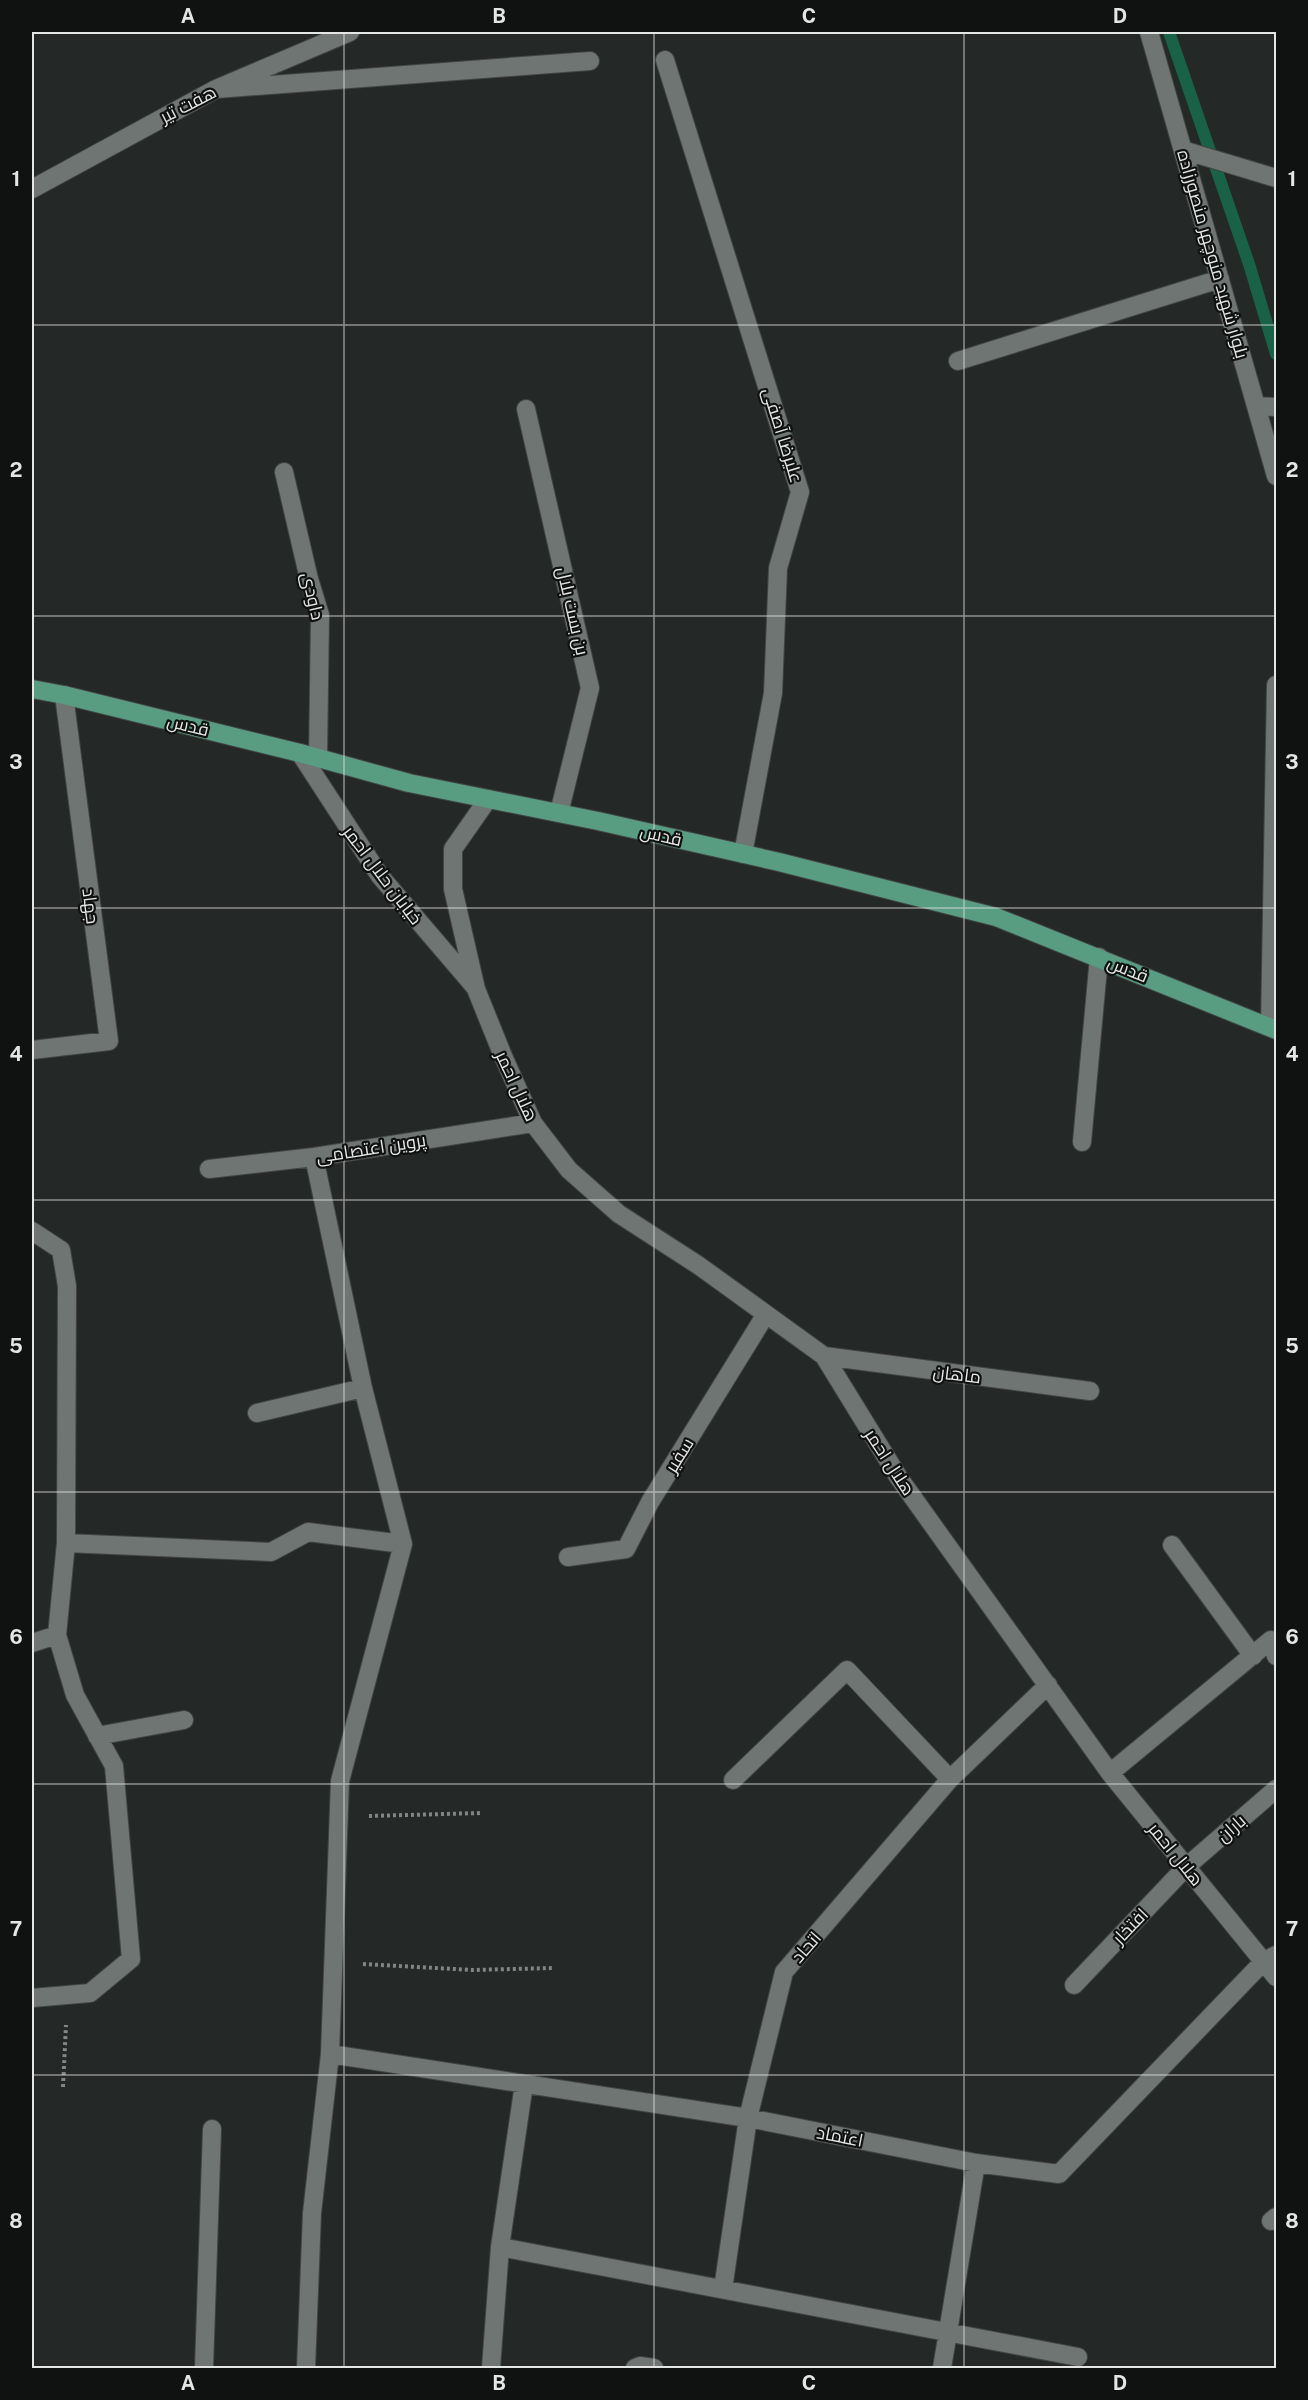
<svg xmlns="http://www.w3.org/2000/svg" width="1308" height="2400" font-family="'Public Sans',Cairo,sans-serif">
<style>
.lines{fill:none;stroke-linecap:round;stroke-linejoin:round}
.stream{stroke:#196247;stroke-width:12}
.minor-casing{stroke:#414543;stroke-width:20}
.major-casing{stroke:#414543;stroke-width:20}
.path{stroke:#818583;stroke-width:4;stroke-dasharray:3 3;stroke-linecap:butt}
.minor{stroke:#6f7572;stroke-width:18}
.major{stroke:#589d81;stroke-width:18}
.grid{fill:none;stroke:#e3e6e4;stroke-width:1.5;stroke-opacity:0.55}
.labels{text-anchor:middle;dominant-baseline:central;stroke-width:4.5;stroke-linejoin:round;paint-order:stroke}
.street-label{font-size:18px;fill:#e3e6e4;stroke:#0f1210}
.neatline{fill:none;stroke:#e3e6e4;stroke-width:2}
.grid-label{font-size:20px;text-anchor:middle;font-weight:bold;fill:#e3e6e4}
</style>
<rect width="100%" height="100%" fill="#242927"/>
<g class="lines">
<path class="stream" d="M1169 32 1249 264 1276 354"/>
<defs>
<path id="minor" d="M1149 32 1276 476
M665 60 800 492 778 568 773 693 743 854
M216 89 590 61
M1183 150 1276 178
M32 189 216 89 350 32
M958 361 1220 279
M1257 406 1276 407
M526 409 590 688 559 813
M284 472 309 579 320 615 318 758
M300 753 380 876 474 986
M488 799 453 849V889L476 989 503 1056 533 1123 569 1170 619 1214 698 1265 824 1356 899 1478 1110 1773 1276 1977
M1270 1026 1276 685
M32 1050 109 1041 64 695
M1082 1142 1099 957
M209 1169 314 1157 533 1123
M32 1231 61 1250 67 1286 66 1543 57 1635 75 1695 114 1766 131 1959 90 1993 32 1998
M824 1356 1090 1391
M257 1413 363 1388
M66 1543 271 1552 308 1532 403 1544
M1172 1545 1253 1656
M568 1557 626 1549 650 1502 766 1314
M32 1643 57 1635
M97 1736 184 1720
M1110 1773 1271 1640 1276 1656
M733 1780 847 1670 950 1779
M1074 1985 1186 1867 1276 1789
M330 2054 748 2118 976 2163 1059 2174 1264 1961 1276 1955
M1271 2221 1276 2217
M500 2247 1078 2357
M723 2289 748 2118 784 1972 950 1779 1048 1685
M204 2368 212 2129
M306 2368 312 2213 330 2054 340 1781 403 1544 363 1388 314 1157
M491 2368 500 2247 524 2084
M635 2368 640 2366 654 2368
M942 2368 976 2163"/>
<path id="major" d="M32 689 64 695 300 753 409 783 598 821 779 862 996 917 1276 1030"/>
</defs>
<use href="#minor" class="minor-casing"/>
<use href="#major" class="major-casing"/>
<path class="path" d="M369 1816 482 1813
M363 1964 472 1970 554 1968
M63 2087 66 2025"/>
<use href="#minor" class="minor"/>
<use href="#major" class="major"/>
</g>
<path class="grid" d="M344 32V2368M654 32V2368M964 32V2368M32 325H1276M32 616H1276M32 908H1276M32 1200H1276M32 1492H1276M32 1784H1276M32 2075H1276"/>
<g class="labels">
<g class="street-label">
<text transform="translate(188 104) rotate(-27)">هفت تیر</text>
<text transform="translate(1213 254) rotate(74)">بلوار شهید منوچهر منصورزاده</text>
<text transform="translate(783 435) rotate(73)">علیرضا آصفی</text>
<text transform="translate(313 596) rotate(77)">داودی</text>
<text transform="translate(573 611) rotate(77)">بن بست بلال</text>
<text transform="translate(188 725) rotate(14)">قدس</text>
<text transform="translate(661 835) rotate(13)">قدس</text>
<text transform="translate(383 875) rotate(53)">خیابان حلال احمر</text>
<text transform="translate(91 906) rotate(83)">جهاد</text>
<text transform="translate(1128 969) rotate(22)">قدس</text>
<text transform="translate(517 1086) rotate(65)">هلال احمر</text>
<text transform="translate(371 1148) rotate(-9)">پروین اعتصامی</text>
<text transform="translate(957 1374) rotate(7)">ماهان</text>
<text transform="translate(679 1455) rotate(-58)">سفیر</text>
<text transform="translate(890 1462) rotate(57)">هلال احمر</text>
<text transform="translate(1231 1828) rotate(-41)">باران</text>
<text transform="translate(1176 1854) rotate(51)">هلال احمر</text>
<text transform="translate(1130 1926) rotate(-46)">افتخار</text>
<text transform="translate(806 1947) rotate(-49)">اتحاد</text>
<text transform="translate(840 2136) rotate(11)">اعتماد</text>
</g>
</g>
<rect width="1308" height="2400" fill="none" stroke="#0f1210" stroke-width="66"/>
<rect x="33" y="33" width="1242" height="2334" class="neatline"/>
<g class="grid-label">
<text x="188" y="23">A</text>
<text x="499" y="23">B</text>
<text x="809" y="23">C</text>
<text x="1120" y="23">D</text>
<text x="16" y="186">1</text>
<text x="1292" y="186">1</text>
<text x="16" y="477">2</text>
<text x="1292" y="477">2</text>
<text x="16" y="769">3</text>
<text x="1292" y="769">3</text>
<text x="16" y="1061">4</text>
<text x="1292" y="1061">4</text>
<text x="16" y="1353">5</text>
<text x="1292" y="1353">5</text>
<text x="16" y="1644">6</text>
<text x="1292" y="1644">6</text>
<text x="16" y="1936">7</text>
<text x="1292" y="1936">7</text>
<text x="16" y="2228">8</text>
<text x="1292" y="2228">8</text>
<text x="188" y="2390">A</text>
<text x="499" y="2390">B</text>
<text x="809" y="2390">C</text>
<text x="1120" y="2390">D</text>
</g>
</svg>
